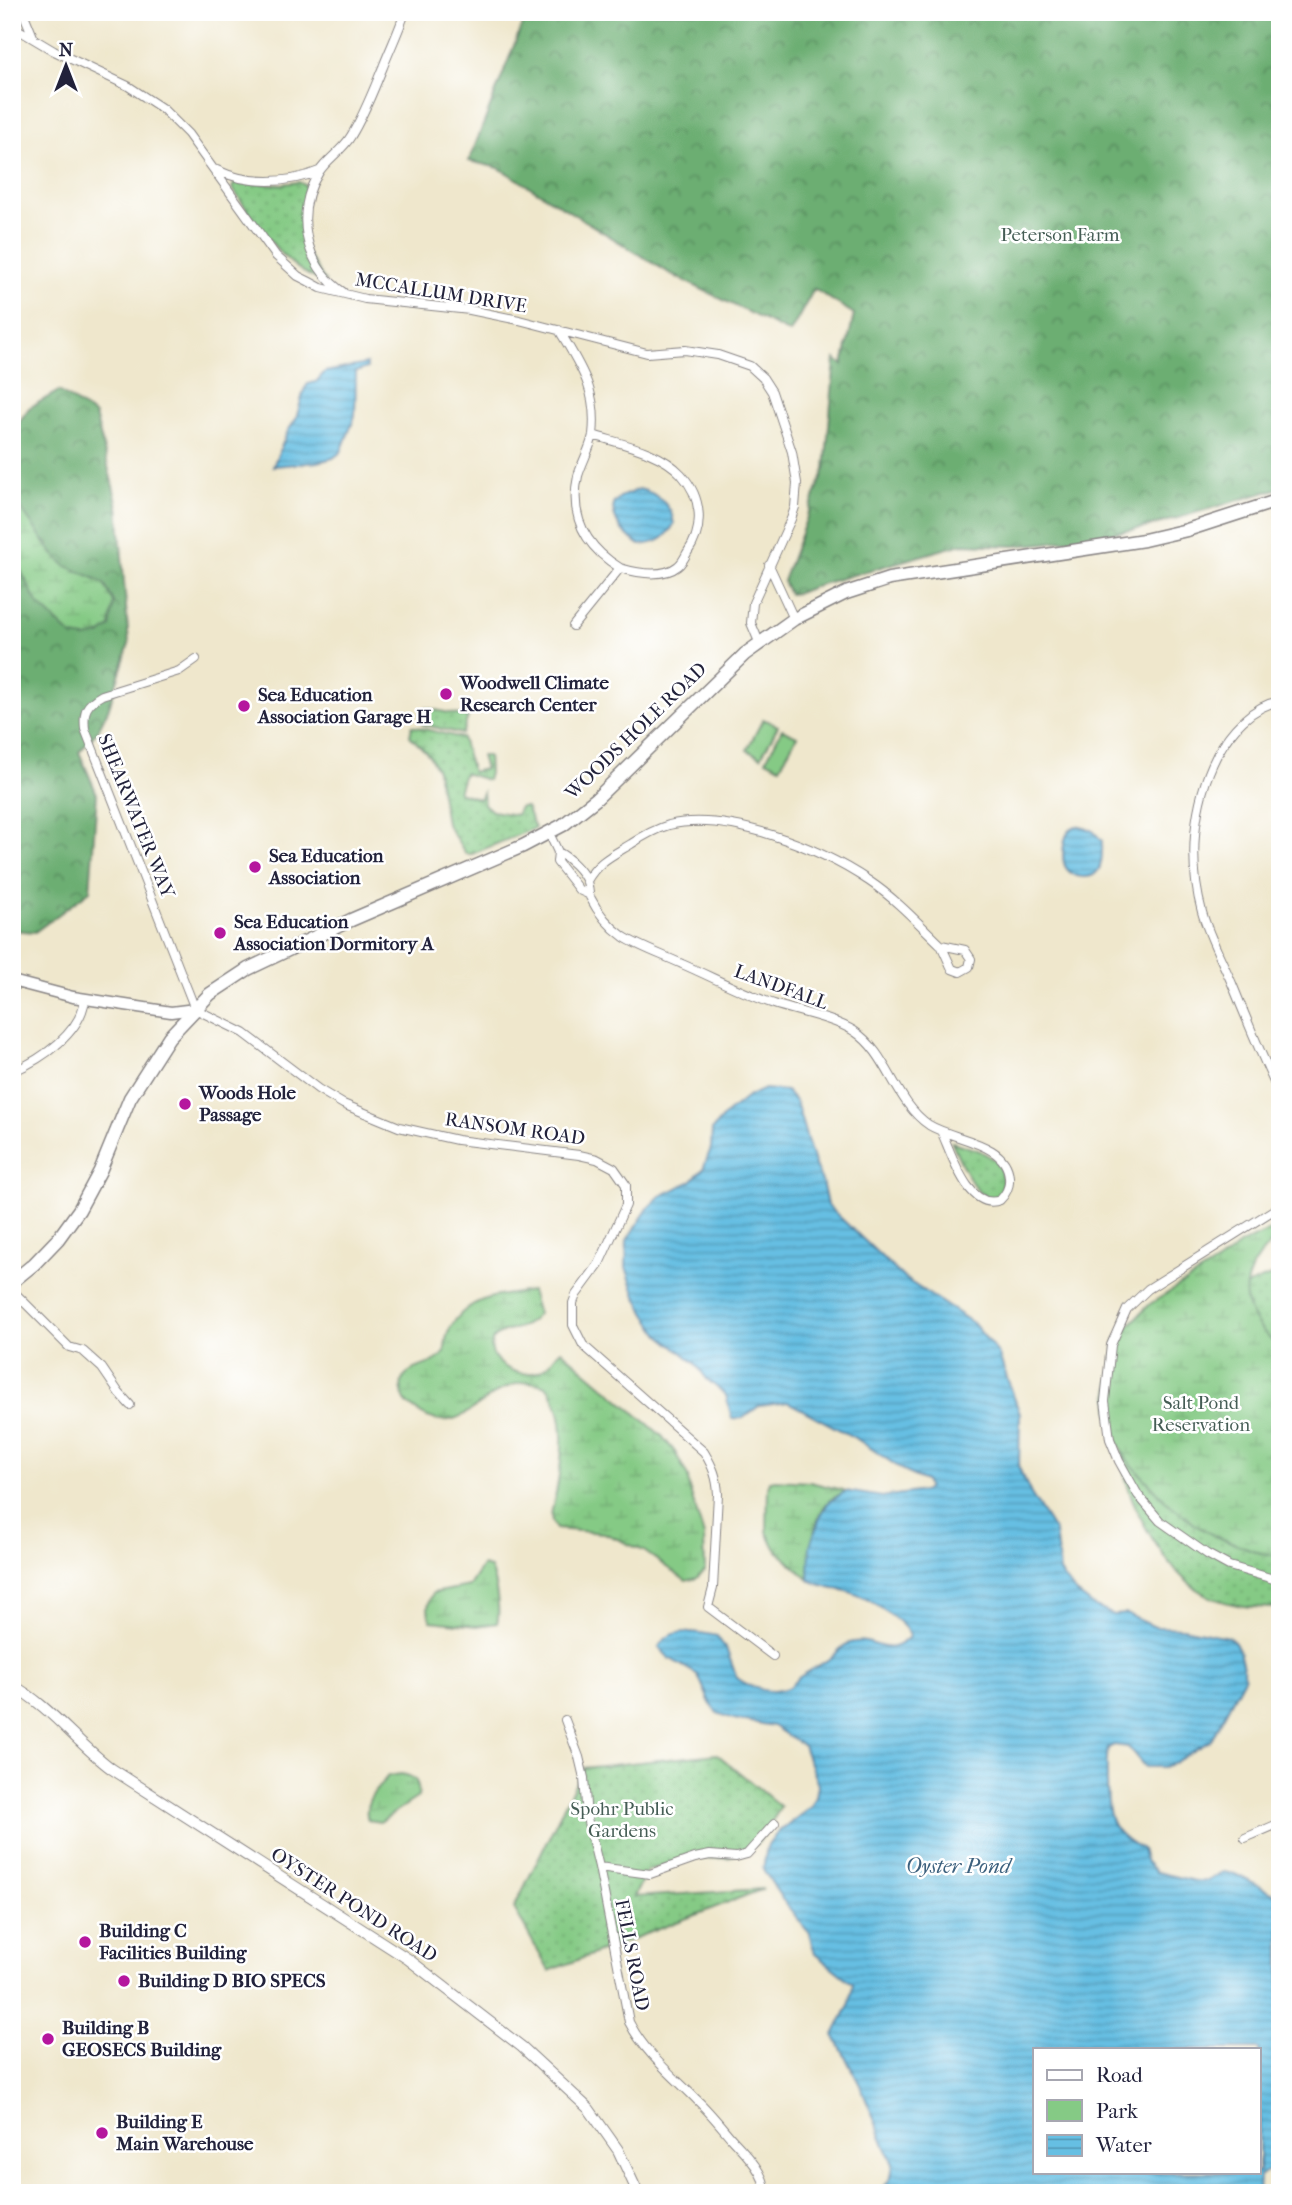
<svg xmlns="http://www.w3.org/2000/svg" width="1292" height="2205" font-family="'IM FELL French Canon',serif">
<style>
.green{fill:url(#green-dots);stroke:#547660;stroke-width:2}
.forest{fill:url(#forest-crowns);stroke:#476856;stroke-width:2}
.wetland{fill:url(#wetland-marsh);stroke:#547660;stroke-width:2}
.pitch{fill:#85ca85;stroke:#547660;stroke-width:2}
.water{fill:url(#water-rules);stroke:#44708f;stroke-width:2;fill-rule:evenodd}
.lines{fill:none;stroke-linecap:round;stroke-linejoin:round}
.minor-casing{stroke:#888484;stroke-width:10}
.tertiary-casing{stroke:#888484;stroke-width:12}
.secondary-casing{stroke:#888484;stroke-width:13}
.trunk-casing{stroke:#888484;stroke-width:15}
.minor{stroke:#fff;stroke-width:8}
.tertiary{stroke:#fff;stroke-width:10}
.secondary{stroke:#fff;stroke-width:10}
.trunk{stroke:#fff;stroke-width:12}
.poi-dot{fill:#b5179e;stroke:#fff;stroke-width:2.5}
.labels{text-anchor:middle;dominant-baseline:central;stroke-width:5;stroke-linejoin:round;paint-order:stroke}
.park-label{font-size:19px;fill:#455d55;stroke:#fff}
.street-label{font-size:19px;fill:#22223b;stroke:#fff}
.poi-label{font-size:19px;font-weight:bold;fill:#22223b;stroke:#fff;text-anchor:start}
.water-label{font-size:21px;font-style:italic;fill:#3d617e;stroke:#fff}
</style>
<defs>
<pattern id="green-dots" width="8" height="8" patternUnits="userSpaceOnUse" patternTransform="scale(1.75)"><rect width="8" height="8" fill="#85ca85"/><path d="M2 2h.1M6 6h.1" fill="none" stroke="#73ad74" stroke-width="1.8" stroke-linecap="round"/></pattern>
<pattern id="forest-crowns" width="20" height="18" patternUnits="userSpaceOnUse" patternTransform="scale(1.75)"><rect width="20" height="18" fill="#6cae72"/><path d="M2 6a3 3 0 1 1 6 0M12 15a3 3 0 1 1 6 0" fill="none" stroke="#588d5f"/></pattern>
<pattern id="wetland-marsh" width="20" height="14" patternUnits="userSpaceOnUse" patternTransform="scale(1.75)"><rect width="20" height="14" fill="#85ca85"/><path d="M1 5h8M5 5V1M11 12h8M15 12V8" fill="none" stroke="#73ad74"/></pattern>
<pattern id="water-rules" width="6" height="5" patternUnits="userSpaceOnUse" patternTransform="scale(1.75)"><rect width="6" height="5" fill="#66bfe3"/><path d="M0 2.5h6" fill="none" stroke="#549bb9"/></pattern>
</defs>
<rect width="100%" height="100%" fill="#fff"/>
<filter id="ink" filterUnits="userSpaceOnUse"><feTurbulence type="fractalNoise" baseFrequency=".0143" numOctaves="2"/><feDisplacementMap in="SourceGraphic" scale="14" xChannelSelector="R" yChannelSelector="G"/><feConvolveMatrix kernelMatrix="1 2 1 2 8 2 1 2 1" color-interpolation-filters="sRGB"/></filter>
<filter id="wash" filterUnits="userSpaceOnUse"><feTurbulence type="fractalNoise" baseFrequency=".00686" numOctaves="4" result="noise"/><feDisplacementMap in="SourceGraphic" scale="28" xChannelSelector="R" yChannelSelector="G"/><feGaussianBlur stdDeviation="1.57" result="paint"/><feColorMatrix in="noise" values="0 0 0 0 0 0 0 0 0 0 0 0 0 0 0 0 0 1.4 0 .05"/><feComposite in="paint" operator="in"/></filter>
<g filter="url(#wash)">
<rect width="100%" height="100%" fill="#efe7cc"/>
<path class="green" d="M236 181 273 185 299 182 307 186 301 226 307 253 325 281C285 273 255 219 232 188Z
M426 708 468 717 462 734 422 724Z
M412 726 462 738 472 772 485 769 481 756H488L489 773 487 780 464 773 458 792 479 799 483 792 484 804 492 811 516 815 520 807H526L535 828 472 854H466L446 823 437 770 429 755 410 736Z
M952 1142 980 1151 997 1161C1003 1171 1008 1205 986 1197 973 1193 957 1154 952 1142Z
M1280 1272V1608C1253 1608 1224 1606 1201 1592 1167 1571 1133 1513 1125 1475 1122 1463 1122 1450 1121 1437L1241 1288Z
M717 1754 781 1807 758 1843 728 1858 688 1859 647 1870 634 1897 763 1889 549 1971 514 1908 583 1768Z"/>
<path class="forest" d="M527 12H1280V488L1144 528 1046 543 1015 546 962 544 818 585 798 593 789 594 783 581 825 469 835 359 843 365 854 314 814 289 790 333 671 274 499 168 469 161Z
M59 391 95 415 118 506 129 644 108 710 97 732 79 752 97 794 90 891 35 932 12 930V432L29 408Z"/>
<path class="wetland" d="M12 496 53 554 66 566 96 579 104 584 114 602 110 627 100 635 86 638 72 636 37 603 17 563 12 560Z
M1280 1225V1235C1235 1275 1233 1308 1280 1348V1555H1266L1215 1536 1197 1526 1168 1503 1127 1460 1117 1441 1110 1416 1109 1395 1116 1339 1150 1304 1219 1261 1241 1244Z
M531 1291 538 1314C525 1332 508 1326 493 1338 483 1361 518 1379 537 1372 549 1368 553 1357 561 1350L662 1436 675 1452 688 1477 689 1488 704 1536 705 1570 697 1578 686 1581 644 1551 604 1533 556 1529C548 1518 552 1510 555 1498 562 1464 570 1413 546 1386 537 1383 529 1381 520 1383 479 1391 458 1446 410 1406 405 1402 403 1397 402 1392 396 1363 433 1371 444 1352 446 1347 445 1341 447 1336 450 1325 460 1313 469 1307 489 1294 509 1295 531 1291Z
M775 1480 810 1482 846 1491C840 1495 831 1498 827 1503 812 1521 810 1559 809 1580L776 1549 771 1541 767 1531 768 1488 770 1481Z
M482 1566 490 1568C495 1579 501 1612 497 1623L477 1626 431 1621C426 1610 428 1603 433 1593L469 1586Z
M401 1774C415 1776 420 1782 418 1797L380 1822 368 1820C362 1802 377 1789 388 1776Z"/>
<path class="pitch" d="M763 719 778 726 761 757 747 750Z
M782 729 797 736 780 767 766 760Z"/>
<path class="water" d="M367 364V368L356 372 355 416 341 452 333 458 318 462 273 466 288 431 296 419 304 390 308 384 316 382 325 372Z
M639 489C657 493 672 505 674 524 665 540 658 543 640 545 624 534 613 524 613 504L620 497Z
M1076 826 1092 830 1102 841C1102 850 1103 861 1099 869 1092 882 1071 878 1065 866 1062 859 1063 852 1064 844 1066 835 1068 830 1076 826Z
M764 1089 786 1091 796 1102 814 1163 822 1181 827 1205 904 1278 973 1323 998 1353 1020 1414 1019 1468 1031 1494 1055 1532 1060 1572 1074 1591 1095 1607 1114 1615 1127 1614 1155 1627 1183 1628 1228 1637 1235 1642 1239 1650 1245 1676 1211 1740 1174 1763 1164 1767H1145L1128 1747 1114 1745 1108 1748C1106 1760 1107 1770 1107 1781 1108 1817 1108 1831 1142 1849L1145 1861 1156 1872 1194 1881H1206L1223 1872 1235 1874 1280 1897V2168L1269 2170 1260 2177 1259 2193H880L891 2177 893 2164 860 2085 834 2035 850 2003 853 1984 815 1954 809 1933 782 1899 763 1869 767 1847 778 1832 811 1807 816 1797 818 1785 803 1746 773 1726 734 1719 717 1713 710 1703 698 1675 669 1658 659 1647C669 1626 698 1632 717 1636L727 1651 737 1678C751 1688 772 1696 789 1687 793 1684 796 1679 801 1676 812 1669 823 1664 833 1656 840 1650 842 1645 850 1643 876 1635 885 1662 910 1636 906 1623 871 1600 858 1595 841 1588 825 1588 809 1580L810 1545 821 1515 828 1503 846 1491 882 1497 924 1491 928 1488 925 1481 909 1474 857 1439 788 1402 759 1406 743 1418 732 1419 726 1395 707 1379 695 1363 660 1335 646 1314 636 1296 626 1267 627 1240 649 1207 660 1196 690 1182 703 1169 711 1148 712 1130 726 1114 747 1097ZM1259 2049V2172H1035V2049Z"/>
</g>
<g filter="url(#ink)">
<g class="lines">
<defs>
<path id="minor" d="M23 12 34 39
M12 26 54 51 128 86 163 109 188 134 276 256 298 276 308 281 321 288 365 299 470 310 519 320 647 353 685 350 718 355 750 366 763 378 772 392 792 452 797 483 795 507 791 519 753 603 751 623 759 642
M217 170C248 185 288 184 319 171
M343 292C304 266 294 212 319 172 327 159 343 150 351 136 364 115 373 91 383 67 390 49 399 31 405 12
M559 330C581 367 598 391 593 435
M769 565 794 619
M573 626 620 568C637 573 663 578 678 566 682 563 685 557 687 553 705 528 702 497 681 474 660 451 621 444 593 435 590 449 582 462 578 476 569 517 586 547 620 568
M196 659 179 671 102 695C86 704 83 711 85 729L195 1009 244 1033 318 1089 343 1104 399 1127 457 1140 579 1155 597 1159 614 1168 626 1185V1205L599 1264 576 1295 573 1303V1325L583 1345 704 1452C713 1467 717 1477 718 1494L713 1588 708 1607 773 1656
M1280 701C1252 706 1230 731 1217 755 1193 802 1188 861 1202 912 1209 937 1223 962 1233 986 1248 1023 1263 1059 1280 1095
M549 833 558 852 557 862 579 890 588 894
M558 852C569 858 582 870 587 882 589 887 588 892 590 897 598 913 610 927 624 937 642 948 663 955 682 964 712 977 742 993 774 1004 798 1012 833 1018 854 1031 889 1054 894 1101 929 1125 953 1140 1007 1142 1009 1177 1010 1186 1007 1193 1000 1200 969 1212 952 1155 942 1133
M587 881C597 862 613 855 631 844 643 836 655 829 669 825 728 811 820 848 869 881 896 899 918 923 941 945
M941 945 965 950 971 959 969 967 960 972 952 969Z
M12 1072C42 1059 81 1033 85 999
M1280 1206 1148 1289 1127 1309 1111 1345 1105 1401 1110 1439 1119 1461 1138 1495 1160 1521 1207 1554 1229 1566 1280 1581
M12 1290 69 1347 83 1351 102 1368 119 1393 130 1405
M565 1720 579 1757 584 1778 587 1818 599 1867 629 2022C644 2052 672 2075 696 2099 709 2111 720 2125 732 2139 746 2154 764 2171 766 2193
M1245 1838 1280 1823
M599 1867 650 1874 695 1858 710 1855 736 1857 747 1854 775 1823"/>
<path id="tertiary" d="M12 1685C50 1706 77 1743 112 1769L408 1959 522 2047 589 2109 618 2150 638 2193"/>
<path id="secondary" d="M12 981 73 997 171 1012 195 1009"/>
<path id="trunk" d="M12 1282 34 1264 58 1239 79 1210 100 1171 130 1098 169 1037 210 994 248 969 351 920 523 846 563 825 596 799 745 654 794 619 846 593 889 579 1144 540 1187 530 1280 500"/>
</defs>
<use href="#minor" class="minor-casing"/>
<use href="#tertiary" class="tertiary-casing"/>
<use href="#secondary" class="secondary-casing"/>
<use href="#trunk" class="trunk-casing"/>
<use href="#minor" class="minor"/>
<use href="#tertiary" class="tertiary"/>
<use href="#secondary" class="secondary"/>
<use href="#trunk" class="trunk"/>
</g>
</g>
<g class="poi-dot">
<circle cx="446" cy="694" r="7"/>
<circle cx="244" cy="706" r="7"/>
<circle cx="255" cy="867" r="7"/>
<circle cx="220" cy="933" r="7"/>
<circle cx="185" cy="1104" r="7"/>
<circle cx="85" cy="1942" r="7"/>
<circle cx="124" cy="1981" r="7"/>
<circle cx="48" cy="2039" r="7"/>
<circle cx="102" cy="2133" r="7"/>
</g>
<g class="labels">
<g class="park-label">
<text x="1060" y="235">Peterson Farm</text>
<text x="1201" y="1403">Salt Pond<tspan x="1201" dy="22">Reservation</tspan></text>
<text x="622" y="1809">Spohr Public<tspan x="622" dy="22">Gardens</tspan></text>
</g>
<g class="street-label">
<text transform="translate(441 293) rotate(9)">MCCALLUM DRIVE</text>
<text transform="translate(636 731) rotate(-44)">WOODS HOLE ROAD</text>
<text transform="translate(136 816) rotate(68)">SHEARWATER WAY</text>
<text transform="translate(781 987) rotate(20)">LANDFALL</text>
<text transform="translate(515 1129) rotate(8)">RANSOM ROAD</text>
<text transform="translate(354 1905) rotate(33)">OYSTER POND ROAD</text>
<text transform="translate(632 1955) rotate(79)">FELLS ROAD</text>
</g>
<g class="poi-label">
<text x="460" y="683">Woodwell Climate<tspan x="460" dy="22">Research Center</tspan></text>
<text x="258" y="695">Sea Education<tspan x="258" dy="22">Association Garage H</tspan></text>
<text x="269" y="856">Sea Education<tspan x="269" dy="22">Association</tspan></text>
<text x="234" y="922">Sea Education<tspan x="234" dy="22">Association Dormitory A</tspan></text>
<text x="199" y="1093">Woods Hole<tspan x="199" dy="22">Passage</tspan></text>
<text x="99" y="1931">Building C<tspan x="99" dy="22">Facilities Building</tspan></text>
<text x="138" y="1981">Building D BIO SPECS</text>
<text x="62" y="2028">Building B<tspan x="62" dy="22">GEOSECS Building</tspan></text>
<text x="116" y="2122">Building E<tspan x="116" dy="22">Main Warehouse</tspan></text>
</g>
<g class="water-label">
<text x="958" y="1866">Oyster Pond</text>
</g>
</g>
<rect width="1292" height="2205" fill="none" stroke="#fff" stroke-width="42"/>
<rect x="1033" y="2048" width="228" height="126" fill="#ffffff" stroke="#a7a7b1" stroke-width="2"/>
<rect x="1047" y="2070" width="35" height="10" fill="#ffffff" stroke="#a7a7b1" stroke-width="2"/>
<text x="1096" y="2082" font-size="21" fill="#22223b">Road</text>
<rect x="1047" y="2100" width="35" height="21" fill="#85ca85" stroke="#a7a7b1" stroke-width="2"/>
<text x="1096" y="2118" font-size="21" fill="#22223b">Park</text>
<rect x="1047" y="2135" width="35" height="21" fill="url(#water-rules)" stroke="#a7a7b1" stroke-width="2"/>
<text x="1096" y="2152" font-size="21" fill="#22223b">Water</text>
<g transform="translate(66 66)" stroke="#ffffff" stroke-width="5" paint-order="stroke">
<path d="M0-5L12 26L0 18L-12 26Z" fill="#22223b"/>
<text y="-10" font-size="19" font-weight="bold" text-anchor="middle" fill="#22223b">N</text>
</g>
</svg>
